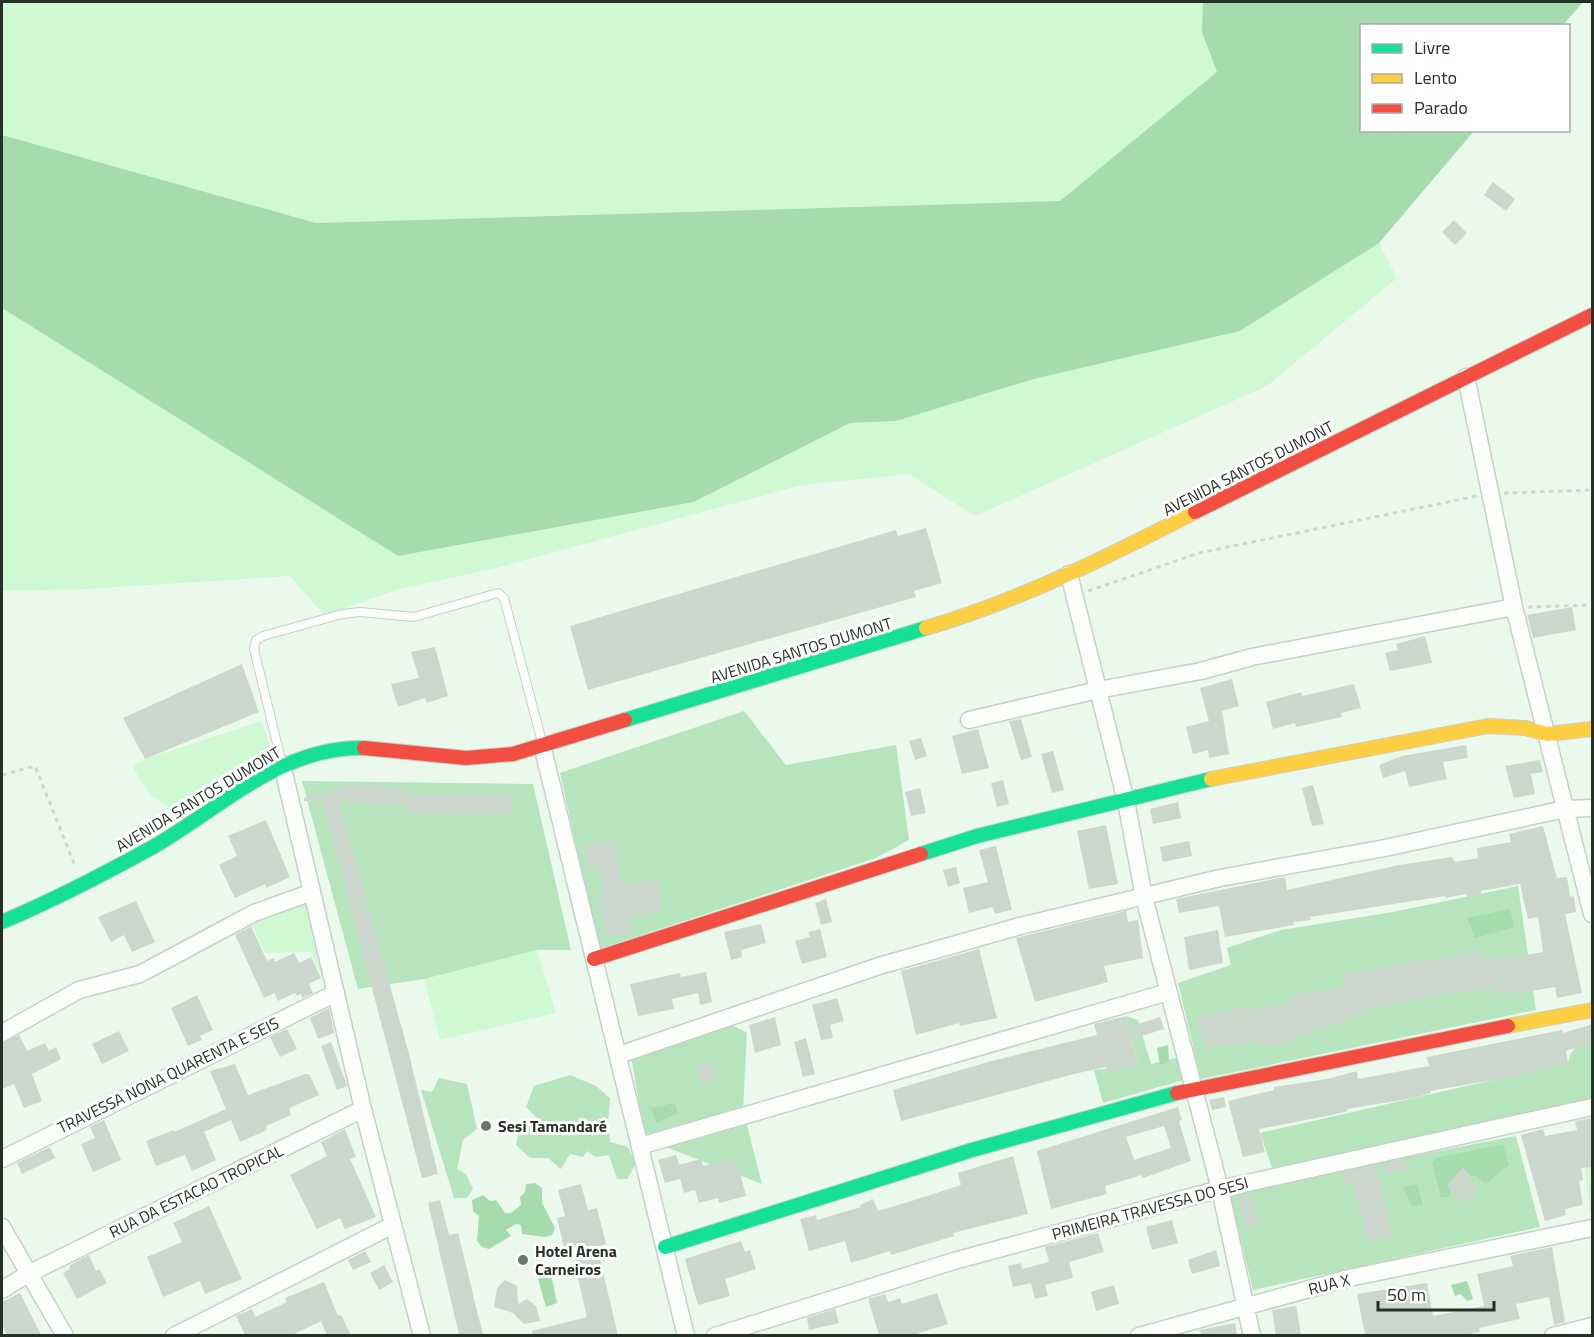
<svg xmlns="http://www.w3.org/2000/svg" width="1594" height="1337" font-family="'Titillium Web',sans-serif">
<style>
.green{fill:#cef9d3}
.forest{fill:#b6e4bc}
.water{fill:#a5dbad}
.building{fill:#cbd7cc;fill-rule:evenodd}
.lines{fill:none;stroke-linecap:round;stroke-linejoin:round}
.lane-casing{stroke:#c5d1c7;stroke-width:10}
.street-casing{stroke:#c5d1c7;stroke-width:19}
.fast-casing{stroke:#c5d1c7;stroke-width:16}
.slow-casing{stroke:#c5d1c7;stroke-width:16}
.jam-casing{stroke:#c5d1c7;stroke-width:16}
.path{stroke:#d1d6d2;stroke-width:3;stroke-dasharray:4.5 4.5;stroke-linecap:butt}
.lane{stroke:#fcfefc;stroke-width:8}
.street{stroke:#fcfefc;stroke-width:16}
.fast{stroke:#16e098;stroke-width:14}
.slow{stroke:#ffcf43;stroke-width:14}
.jam{stroke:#f24e42;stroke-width:14}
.poi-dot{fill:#6b766c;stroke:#fff;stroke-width:2}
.labels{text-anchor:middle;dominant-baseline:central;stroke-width:6;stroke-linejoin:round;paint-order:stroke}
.street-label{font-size:16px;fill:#263027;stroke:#fff}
.poi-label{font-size:16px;font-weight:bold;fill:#263027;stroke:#fff;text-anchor:start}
</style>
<rect width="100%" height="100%" fill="#eaf9eb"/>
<path class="green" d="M2 2H1304L1061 201 316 223 2 135Z
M1379 243 1397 278 1267 386 975 516 909 474 802 485 496 568 400 589 324 615 290 576 85 589 2 591V308L398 556 694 502 850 423 896 421 1034 379 1240 331Z
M261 721 270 745 262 758 226 784 197 791 174 811 149 794 132 766 145 759Z
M309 902 328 976H322L311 952 265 953 251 923 276 908Z
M537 950 556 1013 440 1040 424 979Z
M1592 1151V1212L1590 1213 1583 1154Z"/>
<path class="forest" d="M744 711 786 765 896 745 909 840 876 858 599 949 560 773Z
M302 781 533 784 571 950H537L424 979 358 989Z
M1518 886 1536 1010 1201 1079 1178 983 1231 965 1227 948 1281 930 1393 912Z
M1126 1016 1138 1020 1151 1064 1180 1057 1183 1080 1103 1103 1094 1070 1139 1065Z
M730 1024 747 1033 743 1110 762 1184 645 1139 631 1056Z
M1592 1029V1101L1272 1168 1260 1133 1568 1063 1571 1053Z
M570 1075 596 1086 610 1098 608 1123 610 1142 628 1147 636 1164 627 1179H617L609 1155 596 1157 587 1151 583 1157 570 1154 561 1169 548 1158H530L516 1145 519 1131 537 1118 526 1107 534 1086Z
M439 1078 467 1084 477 1129 463 1140 457 1169 466 1174 473 1189 467 1198H454L421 1090 432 1092Z
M1516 1136 1540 1227 1253 1290 1229 1191Z"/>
<path class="water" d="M1203 2H1583L1563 25 1362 26V130L1474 131 1379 243 1240 331 1034 379 896 421 850 423 694 502 398 556 2 308V135L316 223 1060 201 1217 72 1202 32Z
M1510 909 1514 927 1475 938 1467 918Z
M1168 1045 1169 1062 1160 1065 1157 1048Z
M675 1103 678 1113 656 1123 651 1108Z
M1503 1144 1509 1165 1486 1184 1475 1175 1471 1176 1463 1168 1447 1185 1451 1193 1448 1197H1441L1432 1162 1437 1158Z
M535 1183 542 1188V1203L555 1228 552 1235 545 1237 522 1234 521 1225 516 1224 506 1230 511 1236 489 1249 482 1247 477 1241 479 1216 473 1211 472 1200 483 1195 490 1201 496 1200 505 1213H511L521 1205 520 1197 525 1192 526 1184Z
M1417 1184 1423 1205 1412 1207 1403 1187Z
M551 1274 557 1303 546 1307 538 1279Z
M1467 1281 1473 1299 1467 1301 1461 1294 1455 1296 1451 1285Z"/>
<path class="building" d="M1493 182 1515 199 1506 211 1484 195Z
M1454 220 1467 233 1455 245 1442 232Z
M926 528 942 583 914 591 916 597 588 690 570 626 896 530 898 536Z
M1572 607 1576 630 1533 638 1527 615Z
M1425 636 1432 663 1390 671 1385 653 1398 650 1396 644Z
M435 647 448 696 427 703 425 698 398 707 391 684 419 678 411 652Z
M242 664 259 712 145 759 123 718Z
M1232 679 1239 706 1222 711 1229 754 1209 758 1208 750 1193 754 1186 727 1209 721 1200 688Z
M1354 684 1361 708 1341 713 1342 717 1296 727 1295 723 1273 729 1266 702 1301 692 1302 696Z
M1021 719 1032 757 1021 760 1009 721Z
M978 729 989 768 962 774 952 736Z
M921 738 927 756 915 760 909 741Z
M1466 745 1468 758 1443 762 1447 779 1409 787 1405 771 1383 778 1379 765 1402 756Z
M1053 751 1064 790 1052 793 1041 754Z
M1540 760 1543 772 1531 774 1535 794 1514 798 1505 766Z
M1003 780 1009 804 997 807 991 783Z
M354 784 403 788V794L512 795V813L484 815 409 813V806L339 802 409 1054 438 1174 422 1178 323 802 304 801V798Z
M1313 785 1324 824 1312 826 1302 788Z
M920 788 926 813 911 816 905 792Z
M1178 802 1181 818 1153 824 1150 809Z
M266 820 290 877 266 888 265 884 235 898 219 865 237 856 228 836Z
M1106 825 1118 884 1089 889 1077 831Z
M1543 826 1557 878 1567 877 1570 897 1574 896 1576 912 1565 914 1582 993 1557 998 1555 987 1514 994 1513 991 1494 994 1493 989 1438 995 1364 1010V1014L1346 1018 1347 1022 1312 1029 1313 1034 1293 1037 1294 1040 1275 1045 1260 1048 1259 1041 1204 1048 1197 1016 1249 1006 1250 1010 1292 1003 1291 996 1344 986 1343 974 1477 952 1483 953 1484 959 1502 956 1503 959 1543 952 1538 917 1528 919 1520 884 1481 891V894L1467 897 1466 894 1446 898 1445 896 1310 917 1311 920 1293 922 1294 925 1225 937 1219 906 1179 913 1176 899 1285 877 1287 890 1399 865 1452 857 1455 862 1478 858 1477 848 1511 842 1509 834Z
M612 840 624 886 657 880 662 910 629 918 632 932 607 938 598 899 604 898 597 867 589 869 584 846Z
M1189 841 1192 856 1163 862 1160 847Z
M996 846 1012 910 995 914 993 907 969 913 963 888 988 882 979 850Z
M956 867 960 883 948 887 943 870Z
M826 899 832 922 821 925 815 903Z
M136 901 155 942 132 952 124 935 111 942 98 917Z
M1126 911 1128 922 1138 920 1143 958 1104 966 1108 982 1035 1002 1016 938Z
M761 924 766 943 741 950 742 957 731 960 724 932Z
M251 926 267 961 274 958 275 962 294 953 299 963 311 957 321 978 309 984 313 993 302 998 301 994 297 996 295 993 278 1001 274 993 264 998 235 935Z
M820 929 827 957 802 964 795 941 810 937 808 932Z
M1218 930 1223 963 1189 970 1184 937Z
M979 949 997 1018 960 1026 959 1023 916 1035 901 971Z
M706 972 712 1002 700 1005 698 993 672 999 674 1009 638 1016 630 984 680 973 681 977Z
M197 995 213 1030 200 1036 202 1040 188 1046 171 1008Z
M837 998 844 1021 830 1025 833 1038 821 1040 812 1005Z
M329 1008 334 1033 318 1039 310 1018Z
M1126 1016 1129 1027 1160 1017 1164 1029 1132 1039 1139 1065 1108 1073 1106 1067 1074 1074 901 1121 893 1090 988 1062 1097 1035 1094 1024Z
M775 1017 781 1045 755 1053 749 1025Z
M1593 1024V1042L1566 1051 1568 1063 1533 1071V1073L1430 1091 1431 1093 1414 1098 1347 1109 1348 1111 1332 1115 1259 1129 1265 1152 1243 1157 1228 1101 1274 1090V1087L1327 1079 1357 1071 1358 1079 1429 1066 1427 1057 1562 1030 1563 1033Z
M287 1029 297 1049 280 1057 270 1037Z
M119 1031 129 1051 102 1064 92 1044Z
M19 1035 27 1051 45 1043 49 1051 56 1047 61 1059 32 1074 42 1101 24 1108 14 1084 2 1089V1043Z
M806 1038 815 1074 803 1077 794 1042Z
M331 1042 347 1086 337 1090 321 1046Z
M712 1063 715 1080 701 1083 698 1065Z
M235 1064 248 1095 305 1074H309L319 1095 289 1108 291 1115 266 1126 267 1130 240 1142 231 1120 204 1132 216 1160 192 1171 185 1155 156 1166 146 1141 174 1130V1132L226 1109 210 1071Z
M1224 1097 1226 1107 1212 1110 1209 1100Z
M1178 1107 1182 1120 1179 1121 1191 1161 1143 1178 1142 1175 1105 1186 1107 1194 1051 1209 1037 1151ZM1164 1126 1171 1148 1134 1160 1126 1137Z
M1593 1118V1167L1581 1168 1583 1180 1579 1181 1583 1205 1565 1209 1566 1215 1545 1221 1521 1135 1543 1129 1545 1136 1577 1130 1575 1121Z
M104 1120 121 1160 93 1172 81 1144 95 1138 90 1127Z
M345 1129 356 1157 350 1159 376 1217 345 1229 340 1218 317 1229 290 1175 327 1156 321 1142Z
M50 1147 55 1158 22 1174 17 1163Z
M676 1155 679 1165 701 1159 703 1166 736 1158 746 1196 719 1203 718 1198 699 1203 695 1190 684 1193 680 1179 665 1183 658 1160Z
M1013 1156 1028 1214 953 1233 954 1236 891 1255 890 1251 851 1263 845 1241 809 1251 800 1219 816 1215 817 1220 861 1207 860 1205 873 1199 878 1211 921 1198 961 1185 958 1173Z
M1405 1159 1407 1170 1384 1174 1382 1164Z
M1375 1166 1394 1237 1368 1243 1353 1183 1345 1184 1343 1173Z
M1463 1168 1478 1189 1462 1205 1447 1185Z
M581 1184 588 1210 597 1208 606 1244 597 1247 618 1335H532V1331L587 1317 572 1253 566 1255 557 1218 565 1216 558 1190Z
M1251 1193 1259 1224 1245 1227 1237 1196Z
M440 1200 449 1235 458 1233 483 1335H459L428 1203Z
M209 1206 242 1279 205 1294 200 1281 163 1297 147 1257 182 1242 173 1223Z
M1172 1220 1178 1243 1152 1250 1146 1227Z
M1098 1233 1104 1252 1069 1262 1073 1278 1045 1285 1048 1296 1035 1299 1031 1283 1013 1287 1008 1266 1021 1263 1022 1269 1049 1262 1045 1247Z
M741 1241 745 1252 750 1250 756 1269 725 1279 730 1296 698 1305 685 1259Z
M1552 1247 1565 1322 1554 1325 1549 1297 1516 1304 1520 1319 1479 1328 1480 1332 1464 1335H1365L1357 1294 1427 1283 1433 1316 1484 1306 1477 1274 1513 1266 1510 1256Z
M1216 1250 1220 1266 1192 1274 1188 1260Z
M365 1251 371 1262 353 1270 348 1260Z
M89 1255 96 1271 99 1269 107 1283 77 1299 63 1273 70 1269 69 1266Z
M384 1265 393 1282 379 1290 370 1273Z
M505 1280 517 1286 518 1304 527 1299 536 1306 540 1321 524 1324 513 1313 494 1307 497 1288Z
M324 1282 338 1316 341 1315 351 1335H327L321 1321 292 1335H245L236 1316 252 1309 255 1317 287 1302 285 1298Z
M1114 1285 1119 1304 1096 1311 1091 1292Z
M20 1293 41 1335H7L2 1325V1302Z
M937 1293 948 1324 913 1335H879L868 1299 885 1294 888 1302 900 1298 902 1304Z
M1296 1306 1301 1334 1276 1335 1272 1310Z
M835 1309 839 1323 809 1330 807 1318Z
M1235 1323 1237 1335H1201L1200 1330Z"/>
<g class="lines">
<defs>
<path id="lane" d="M281 760 254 649 256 640 263 636 342 614 360 612 414 617 498 593 504 598 542 742"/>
<path id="street" d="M1466 377 1514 607 1592 914
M1069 574 1126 801 1144 897 1220 1189 1252 1336
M969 720 1098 690 1201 671 1252 657 1514 607
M542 745 686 1336
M282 764 363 1109 422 1336
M2 1033 79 990 140 974 254 913 312 892
M619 1055 879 966 1020 926 1220 878 1385 848 1565 809 1592 808
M640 1146 1168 992
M2 1159 336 993
M2 1227 65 1336
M2 1290 28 1274 363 1109
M174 1336 393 1225
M715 1336 954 1261 1220 1189 1592 1107
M1139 1336 1349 1278 1592 1228
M1553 1336 1592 1326"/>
<path id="fast" d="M625 720 926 628
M921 854 977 836 1211 779
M2 922C54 900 104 874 153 847 221 808 281 746 364 748
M665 1247 972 1150 1177 1093"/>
<path id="slow" d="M926 628C1020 600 1108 557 1195 512
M1211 779 1488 726 1525 728 1547 734 1592 729
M1508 1026 1592 1010"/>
<path id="jam" d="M1195 512 1592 315
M364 748 466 758 513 754 625 720
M594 959 921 854
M1177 1093 1508 1026"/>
</defs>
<use href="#lane" class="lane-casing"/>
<use href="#street" class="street-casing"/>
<use href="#fast" class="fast-casing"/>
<use href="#slow" class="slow-casing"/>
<use href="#jam" class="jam-casing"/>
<path class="path" d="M1504 493 1592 490
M1088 591 1199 553 1477 496
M1528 607 1592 605
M2 775 35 766 75 866"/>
<use href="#lane" class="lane"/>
<use href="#street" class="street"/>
<use href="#fast" class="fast"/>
<use href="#slow" class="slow"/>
<use href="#jam" class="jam"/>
</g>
<g class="poi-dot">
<circle cx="486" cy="1126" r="6"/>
<circle cx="523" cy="1260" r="6"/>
</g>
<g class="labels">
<g class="street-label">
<text transform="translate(1248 468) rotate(-27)">AVENIDA SANTOS DUMONT</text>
<text transform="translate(801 650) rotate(-17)">AVENIDA SANTOS DUMONT</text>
<text transform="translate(198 799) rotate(-31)">AVENIDA SANTOS DUMONT</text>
<text transform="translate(168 1075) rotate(-26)">TRAVESSA NONA QUARENTA E SEIS</text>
<text transform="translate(196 1191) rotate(-26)">RUA DA ESTACAO TROPICAL</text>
<text transform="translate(1150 1208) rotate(-15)">PRIMEIRA TRAVESSA DO SESI</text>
<text transform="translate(1329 1284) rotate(-14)">RUA X</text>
</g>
<g class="poi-label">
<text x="498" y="1126">Sesi Tamandaré</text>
<text x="535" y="1251">Hotel Arena<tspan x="535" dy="18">Carneiros</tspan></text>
</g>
</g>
<rect width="1594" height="1337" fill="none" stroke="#263027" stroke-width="6"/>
<rect x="1360" y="24" width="210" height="108" fill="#ffffff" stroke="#a8aca9" stroke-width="1.5"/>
<rect x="1372" y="44" width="30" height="9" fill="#16e098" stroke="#a8aca9" stroke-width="1.5"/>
<text x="1414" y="54" font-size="18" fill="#263027">Livre</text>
<rect x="1372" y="74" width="30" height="9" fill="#ffcf43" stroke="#a8aca9" stroke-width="1.5"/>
<text x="1414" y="84" font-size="18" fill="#263027">Lento</text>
<rect x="1372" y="104" width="30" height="9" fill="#f24e42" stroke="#a8aca9" stroke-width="1.5"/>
<text x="1414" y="114" font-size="18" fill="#263027">Parado</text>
<path d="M1378 1301v9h116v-9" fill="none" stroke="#263027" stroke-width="3"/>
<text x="1387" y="1301" font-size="18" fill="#263027" stroke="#ffffff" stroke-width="4.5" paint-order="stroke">50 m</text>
</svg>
